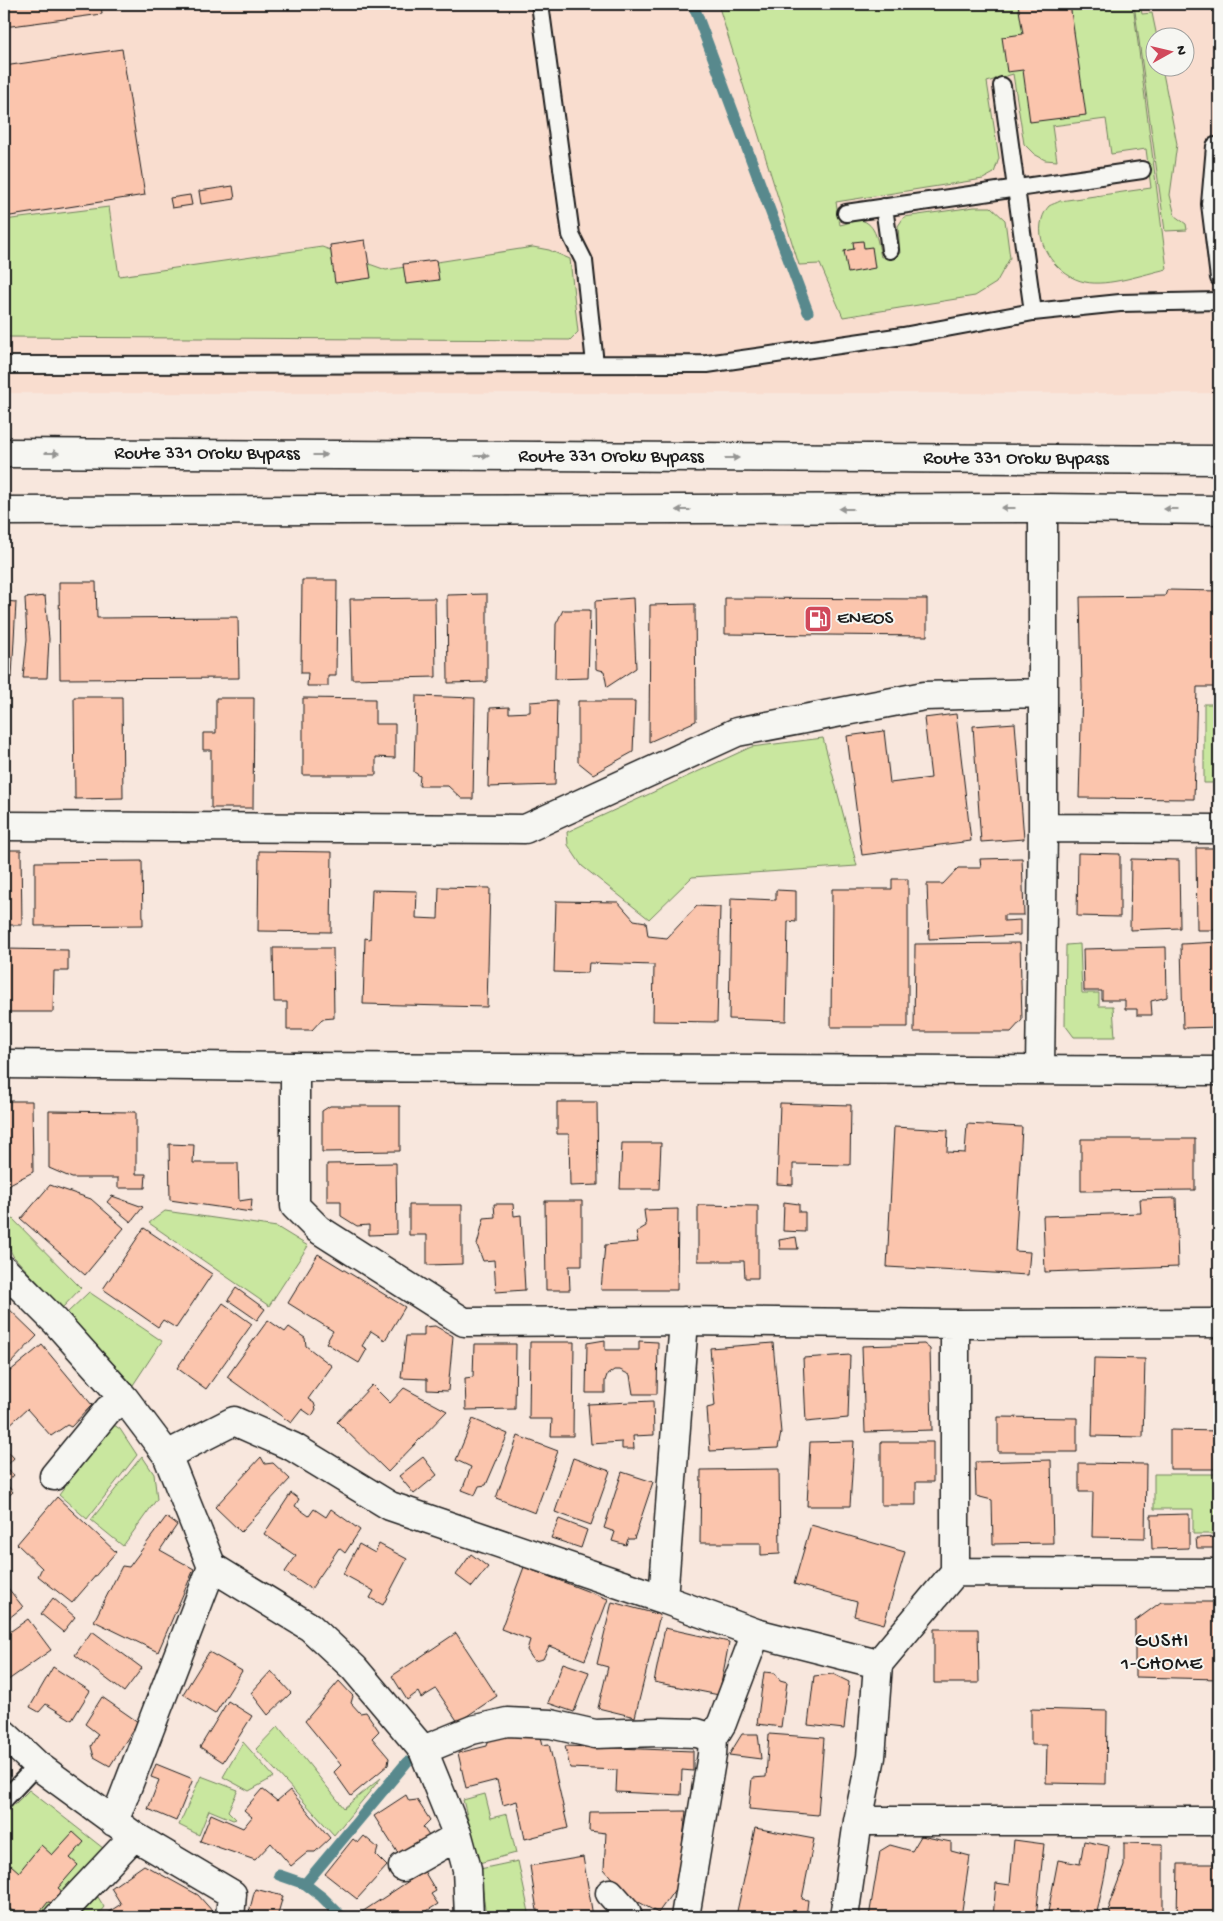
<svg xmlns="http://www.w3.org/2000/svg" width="1223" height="1921" font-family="'Gochi Hand',sans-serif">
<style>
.built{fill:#f9ddcf;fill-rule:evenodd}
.green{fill:#c9e79f;stroke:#72825e}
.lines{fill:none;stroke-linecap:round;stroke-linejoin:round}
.stream{stroke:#58898d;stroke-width:11}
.building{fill:#fbc5ad;stroke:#1c1c1c}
.lane-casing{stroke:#1c1c1c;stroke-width:20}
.street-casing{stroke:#1c1c1c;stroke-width:31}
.secondary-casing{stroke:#1c1c1c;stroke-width:31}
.highway-casing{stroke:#1c1c1c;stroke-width:31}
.lane{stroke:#f6f6f2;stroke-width:16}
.street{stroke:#f6f6f2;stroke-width:28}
.secondary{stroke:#f6f6f2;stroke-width:28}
.highway{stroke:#f6f6f2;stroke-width:28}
.oneway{fill:#949492}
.labels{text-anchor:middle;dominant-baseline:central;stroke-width:4;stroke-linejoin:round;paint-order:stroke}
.street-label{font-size:19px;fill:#1c1c1c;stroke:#f6f6f2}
.poi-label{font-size:19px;fill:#1c1c1c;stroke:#f6f6f2;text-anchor:start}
.neighbourhood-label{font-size:20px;letter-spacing:1px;fill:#1c1c1c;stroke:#f6f6f2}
</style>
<rect width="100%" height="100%" fill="#f8e7dd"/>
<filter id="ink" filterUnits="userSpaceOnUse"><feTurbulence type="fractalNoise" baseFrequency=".02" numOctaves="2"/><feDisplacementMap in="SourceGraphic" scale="10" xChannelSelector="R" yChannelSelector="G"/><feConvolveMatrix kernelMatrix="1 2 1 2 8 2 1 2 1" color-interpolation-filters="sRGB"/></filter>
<g filter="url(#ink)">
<path class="built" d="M4 4H1219V393H4ZM1156 38H1186V68H1156Z"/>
<path class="green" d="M718 4H1133L1167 269C1144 274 1108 287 1085 282 1059 277 1034 246 1042 219 1043 215 1046 209 1049 206 1052 204 1057 203 1060 201L1151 188 1146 149 1111 154 1106 119 1052 126 1057 161 1045 160 1034 154 1024 144 1013 74 987 82 999 158 994 173 983 179 836 202 840 225C846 224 855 220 860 220 877 223 878 245 881 257L900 254 898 226 904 217 974 207H991L1005 220 1010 258 996 283 975 296 843 317 820 264 799 265Z
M1134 4H1140L1142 14 1152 13 1157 37 1156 68H1162L1177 144 1170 195 1175 216 1186 224 1187 230 1165 231Z
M109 207 119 276 322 247 386 270 533 247 549 250 570 259 578 332 570 340 4 337V220Z
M1204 704H1219V783H1204Z
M823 738 857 866 692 877 649 919 582 866 568 845 567 832 751 747Z
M1080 944 1082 993H1099V1006H1113L1115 1037H1074L1065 1025 1066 945Z
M4 1210 81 1288 62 1308 13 1256 4 1237Z
M165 1211 277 1227 308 1246 269 1306 149 1223Z
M89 1292 162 1341 133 1385 67 1313Z
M114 1425 120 1429 137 1455 87 1519 59 1495 109 1429Z
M142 1456 154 1474 157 1499 123 1546 91 1520Z
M1154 1474H1219V1534H1193V1509H1154Z
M278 1726 344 1808 381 1778 334 1835 256 1749Z
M243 1742 274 1777 249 1791 223 1777Z
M201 1776 238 1790 228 1811 236 1819 233 1820 209 1810 199 1835 179 1825Z
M29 1790 108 1852 40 1917H4V1815Z
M485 1794 491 1818 507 1814 516 1853 479 1863 463 1800Z
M518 1861 530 1917H486L480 1869Z
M98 1897 104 1907 96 1917H78Z"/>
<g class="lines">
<path class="stream" d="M693 4 808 312
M279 1875 305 1884 322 1897 342 1917
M305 1884 407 1762"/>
</g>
<path class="building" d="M4 4H101L102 14 4 27Z
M1018 4H1070L1086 115 1030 122 1023 70 1007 72 1002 37 1023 34Z
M122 49 145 195 4 217V66Z
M233 186 235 199 201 204 199 191Z
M190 195 192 205 172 208 170 198Z
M365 240 371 278 335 283 330 245Z
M863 241 864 248 872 247 875 268 848 273 844 251 854 249 853 242Z
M436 260 439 280 406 284 403 264Z
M302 580H337L336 676H328V686H307L308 673H301Z
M59 582H96L97 618 238 617 239 678 60 679Z
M1167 590 1219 591V687H1197L1194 799 1079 798 1082 688 1080 597 1165 596Z
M487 594V682L448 683 447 595Z
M45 596 49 639 47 678H23L27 639 25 598Z
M435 598 436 677 352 679 350 599Z
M633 598 636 668 607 687 604 671 596 669 595 601Z
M725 598 927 599V636L725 634Z
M4 601 16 602 12 677 4 678Z
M695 604 696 721 649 742 650 605Z
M563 610H590L588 678 555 679 556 624Z
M416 696 475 698 473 799H462L448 786H419L420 776 414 772Z
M74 697H122L123 798 75 799Z
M216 698H254L253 808H211V750H203V733H216Z
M303 698 375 699V724H395V758L376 757V775H303Z
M557 700 555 785 488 787 490 708 509 707V713L530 712V702Z
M578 701H635L633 752 593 774 578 762Z
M956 714 971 841 862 855 847 736 884 731 890 783 931 778 924 718Z
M1015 723 1024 839 981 842 973 726Z
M1196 848H1219V930H1197Z
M4 850H21L22 925H4Z
M259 851 332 852 331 932 258 931Z
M1078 853 1120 854V917L1077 916Z
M1022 858 1024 915H1004V921L1020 920V935L929 939 927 884H943L958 868H981L980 859Z
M1131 859 1179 860 1180 928 1130 930Z
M142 861 143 925 35 926V862Z
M892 879H908V1027H831L832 889H892Z
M439 887 490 888 487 1007 363 1004 365 938 370 939 372 890 417 891 416 918 438 919Z
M776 890 796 891V922L788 921 786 1021 729 1019 731 898 776 900Z
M556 901 618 902 634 920 646 922 648 936 667 938 697 906 720 907 717 1022 653 1021 654 965 589 963 588 973 554 972Z
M1219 942V1027L1183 1028 1181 944Z
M1020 943 1022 1020 1011 1032H914L915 944Z
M1166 947 1167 997 1151 1001 1152 1015H1137V1009H1125V1000H1102V991H1084L1083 949Z
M273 948H333L334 1018 322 1019 312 1030H287V1002H274Z
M4 949 68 950V971H54L53 1012H4Z
M4 1101H32L33 1172 4 1187Z
M557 1102H597L598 1185 570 1186 569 1134H557Z
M780 1103 851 1105 850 1165 793 1164V1185L777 1184Z
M330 1106H400V1151L322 1152V1111Z
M49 1111 136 1112V1174H146L145 1188H118V1178H72L49 1168Z
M967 1124 1022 1127 1015 1251 1030 1252 1028 1275 887 1267 894 1127 948 1130 947 1152 965 1153Z
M1081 1139H1195V1190L1081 1191Z
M622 1143H661L659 1189H620Z
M169 1144 194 1145 193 1163H238L239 1201 252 1199 251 1212 170 1200Z
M396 1163 397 1234 369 1235V1225L357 1226 341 1216V1201H327V1164Z
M50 1185 91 1199 124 1228 85 1275 21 1219Z
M112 1196 143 1207 131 1222 107 1202Z
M1176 1198 1178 1267 1045 1272 1043 1216 1141 1213 1140 1199Z
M545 1201H582V1266H569L570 1290H546Z
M784 1202 799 1204V1212H805V1232L783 1231Z
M494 1204H513L514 1216 521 1215 525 1290 496 1292 494 1260 483 1261 477 1245 484 1218 495 1217Z
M409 1205H462V1264L427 1265V1235H409Z
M698 1205 758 1206V1278H745L744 1261H698Z
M678 1209 677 1290H601L605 1245 638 1242 636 1232 646 1226 644 1210Z
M144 1228 212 1274 176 1328 163 1320 158 1327 103 1289Z
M796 1237 798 1249H780L779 1240Z
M318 1254 405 1307 385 1340 371 1331 362 1346 367 1349 359 1363 326 1343 333 1331 288 1303Z
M236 1288 265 1309 257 1320 228 1300Z
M223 1303 252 1324 206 1389 177 1368Z
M4 1304 37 1336 6 1368 4 1366Z
M268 1320 285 1332 289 1327 305 1338 306 1346 332 1366 308 1399 314 1403 316 1409 312 1416 302 1409 291 1423 227 1377Z
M435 1326 453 1336 448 1391 427 1390V1379L401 1378 406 1336H424V1327Z
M605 1340V1350H639V1341L658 1342 657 1394H633L630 1375 620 1370H614L607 1375 605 1381V1393H586L587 1343Z
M530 1342H574L573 1436H551L552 1419H529Z
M773 1343 781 1433 778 1448 710 1451 707 1408 715 1406 710 1348Z
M474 1344H516L515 1409 466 1410 465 1378 473 1377Z
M924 1344 930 1349 932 1430 865 1432 862 1346Z
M42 1345 92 1405 71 1427 67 1425 51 1436 27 1409 7 1427 4 1424V1376Z
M850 1355 848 1418 806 1422 803 1358Z
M1094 1358 1145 1359 1143 1437 1092 1436Z
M372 1385 390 1403 404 1388 447 1411 388 1472 337 1422Z
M653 1401 654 1435 633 1436 634 1449H622V1442L591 1444 588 1404Z
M998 1417 1077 1418V1452H998Z
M473 1419 508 1434 486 1485 479 1486 475 1495 462 1490 471 1467 456 1460Z
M1170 1430 1219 1431V1469H1170Z
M518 1436 558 1451 535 1513 496 1498Z
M854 1441 850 1506H807L810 1442Z
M881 1442H933V1482H916V1505H881Z
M4 1447 14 1458 5 1468 14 1475 6 1484 13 1492 4 1500Z
M261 1457 265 1464 273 1463 290 1479 241 1532 215 1507Z
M423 1457 437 1475 414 1494 399 1476Z
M573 1458 610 1471 591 1525 555 1512Z
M1051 1460 1053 1543 993 1544 992 1500 976 1496 975 1462Z
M1079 1463 1146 1464 1145 1538 1092 1537 1093 1492H1079Z
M779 1469 780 1554 761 1555V1543H700L701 1470Z
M622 1472 653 1482 634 1539H628L626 1545 612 1541 615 1532 604 1528Z
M291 1493 299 1499 295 1506 309 1516 314 1509 326 1517 331 1509 360 1530 345 1553 339 1548 311 1589 285 1572 296 1556 264 1534Z
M57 1497 116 1552 72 1603 38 1576 42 1568 17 1544Z
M1189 1514V1548L1152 1549 1151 1515Z
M166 1517 177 1525 160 1550 194 1569 158 1652 94 1621 122 1566 129 1567Z
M559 1519 587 1530 581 1548 551 1538Z
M811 1525 905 1552 884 1624 854 1616 857 1602 794 1584Z
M1218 1537V1548H1197L1196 1538Z
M359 1544 375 1553 379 1544 407 1559 383 1605 370 1598 374 1591 343 1574Z
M471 1554 488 1567 472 1587 456 1575Z
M524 1567 608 1599 585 1660 549 1646 543 1659 534 1661 527 1650 530 1640 501 1629Z
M4 1583 23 1607 4 1622Z
M53 1598 75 1617 63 1632 41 1614Z
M612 1602 660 1615 635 1717 598 1708 608 1667 597 1664Z
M1161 1602H1219V1679L1135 1677V1621Z
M28 1619 51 1650 4 1683V1636Z
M665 1628 729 1642 719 1695 654 1682Z
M934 1629H978L979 1683H934Z
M92 1631 142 1668 124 1692 75 1655Z
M456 1633 497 1696 458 1722 436 1689 421 1698 418 1692 407 1700 392 1676Z
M209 1652 242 1671 215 1714 183 1694Z
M563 1663 589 1672 574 1712 548 1703Z
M53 1667 90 1691 72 1720 46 1704 39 1712 30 1707Z
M271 1671 291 1693 268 1715 251 1693Z
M764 1672 775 1673 780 1680 787 1682 781 1727 757 1724Z
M833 1674 849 1682 844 1729 808 1725 814 1676Z
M339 1681 353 1696 351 1703 360 1713 366 1712 379 1731 372 1738 389 1758 388 1765 351 1796 334 1772 341 1765 305 1721Z
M102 1697 138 1722 110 1766 94 1757 91 1746 98 1734 85 1724Z
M228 1701 252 1716 223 1762 200 1747Z
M1031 1709 1107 1711 1106 1784 1046 1783 1047 1745H1031Z
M524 1734 540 1737 542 1745 549 1744 568 1828 525 1839 517 1801 503 1805 497 1780 466 1788 458 1753 487 1746 489 1738Z
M742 1734H758L761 1759 729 1755Z
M769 1734 824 1738 818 1815 749 1809 752 1778 766 1777Z
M565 1746 693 1751V1771L682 1770 681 1795 616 1792 617 1770 570 1768Z
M156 1764 193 1779 176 1821 148 1809 159 1780 151 1777Z
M262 1789 277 1801 290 1790 330 1838 315 1852H308L291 1866 271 1843 255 1860 200 1841 211 1814 243 1828 252 1817 244 1810Z
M406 1795 409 1801 417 1800 430 1820 423 1827 429 1836 399 1855 374 1816Z
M686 1811 678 1885 658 1913 625 1894 604 1869 606 1833 589 1831 590 1812Z
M755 1828 814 1839 802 1899 808 1900 806 1917H747L736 1916Z
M73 1832 84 1842 70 1858 78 1865 58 1888 64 1893 55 1903 48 1902 36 1917H20L4 1904V1874L11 1865 19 1872 41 1845 52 1855Z
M364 1836 378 1848 376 1855 387 1866 357 1899 325 1874 353 1839 358 1843Z
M921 1836 951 1842V1851L970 1856 961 1917H869L880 1851 890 1845 912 1851Z
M1014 1840 1044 1844 1036 1917H993L996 1883 1010 1885Z
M1084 1841 1109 1846 1106 1870 1096 1917H1047L1058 1860 1080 1864Z
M1124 1843 1163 1844V1917H1111L1109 1905 1124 1866Z
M583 1857 593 1916 538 1917 530 1866Z
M1178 1864H1217L1216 1917H1177Z
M144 1865 198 1895 214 1913 213 1917H101L121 1904 111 1888Z
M424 1871 436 1891 431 1894 438 1904 417 1917H365L362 1912Z
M255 1889 283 1896 277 1917H248Z"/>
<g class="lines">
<defs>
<path id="lane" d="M540 4 571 235 584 261 595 364
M1002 86 1033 312
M1215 146 1210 204 1219 278
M884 207 890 250
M846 213 1142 170
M4 365 707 364 903 336 1033 312 1120 303 1219 301
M4 1800 37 1765"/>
<path id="street" d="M4 826 525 829 737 732 924 696 1042 693
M1043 828 1219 829
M295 1067V1206L318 1229 464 1322 684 1321 955 1324 1219 1323
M1040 1069 1043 828V508
M4 1270 55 1321 124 1398 167 1455 212 1567 310 1627 354 1668 423 1750 458 1836 467 1869 469 1917
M684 1321 663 1599 756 1633 878 1664
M167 1455 234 1421 293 1447 390 1506 663 1599
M54 1476 108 1410 124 1398
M955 1572 1219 1573
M4 1734 37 1765 134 1836 232 1894 230 1917
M423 1750 472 1730 507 1722 551 1724 595 1734 659 1732 697 1733 713 1738
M858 1821H1219
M114 1822 212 1567
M403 1867 458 1836
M610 1893 626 1911 628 1917
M58 1917 134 1836
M685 1917 712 1755 713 1738 722 1723 756 1633
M844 1917 858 1821 871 1757 878 1664 955 1572V1324"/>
<path id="secondary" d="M4 1064 295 1067 1219 1071"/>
<path id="highway" d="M4 453 1219 460
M4 511 1043 508 1219 510"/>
</defs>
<use href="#lane" class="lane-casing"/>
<use href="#street" class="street-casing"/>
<use href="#secondary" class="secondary-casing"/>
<use href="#highway" class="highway-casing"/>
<use href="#lane" class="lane"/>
<use href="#street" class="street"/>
<use href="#secondary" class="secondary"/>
<use href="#highway" class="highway"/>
</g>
<defs><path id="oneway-solid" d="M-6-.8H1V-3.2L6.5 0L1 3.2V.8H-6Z" transform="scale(1.25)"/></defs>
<g class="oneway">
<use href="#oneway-solid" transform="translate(52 453)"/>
<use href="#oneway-solid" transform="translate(320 455)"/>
<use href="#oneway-solid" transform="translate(482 456)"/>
<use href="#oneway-solid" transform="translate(732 458)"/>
<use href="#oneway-solid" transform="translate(1008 508) rotate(180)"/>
<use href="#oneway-solid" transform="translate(846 509) rotate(180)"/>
<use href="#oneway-solid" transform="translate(1171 509) rotate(-180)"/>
<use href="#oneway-solid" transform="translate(683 510) rotate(180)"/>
</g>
</g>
<defs>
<symbol id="fuel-square" viewBox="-11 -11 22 22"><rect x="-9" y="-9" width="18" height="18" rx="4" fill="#d1495b" stroke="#f6f6f2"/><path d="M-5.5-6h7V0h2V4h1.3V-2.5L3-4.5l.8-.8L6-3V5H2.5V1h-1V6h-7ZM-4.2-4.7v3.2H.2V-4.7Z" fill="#fff"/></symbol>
</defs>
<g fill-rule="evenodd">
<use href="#fuel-square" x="802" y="603" width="32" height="32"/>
</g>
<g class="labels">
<g class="street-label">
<text x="207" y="454">Route 331 Oroku Bypass</text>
<text x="611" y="457">Route 331 Oroku Bypass</text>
<text x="1016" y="459">Route 331 Oroku Bypass</text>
</g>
<g class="poi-label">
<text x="837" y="619">ENEOS</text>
</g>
<g class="neighbourhood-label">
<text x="1162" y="1642">GUSHI<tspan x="1162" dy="23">1-CHOME</tspan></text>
</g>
</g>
<rect width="1223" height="1921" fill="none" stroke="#f6f6f2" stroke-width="20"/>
<rect x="10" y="10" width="1203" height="1901" fill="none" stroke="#1c1c1c" stroke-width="2" filter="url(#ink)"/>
<g transform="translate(1170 52) rotate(82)"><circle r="24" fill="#f6f6f2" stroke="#9f9f9c"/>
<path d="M0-4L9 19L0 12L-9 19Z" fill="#d1495b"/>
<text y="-8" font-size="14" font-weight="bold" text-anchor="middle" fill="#1c1c1c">N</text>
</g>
</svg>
